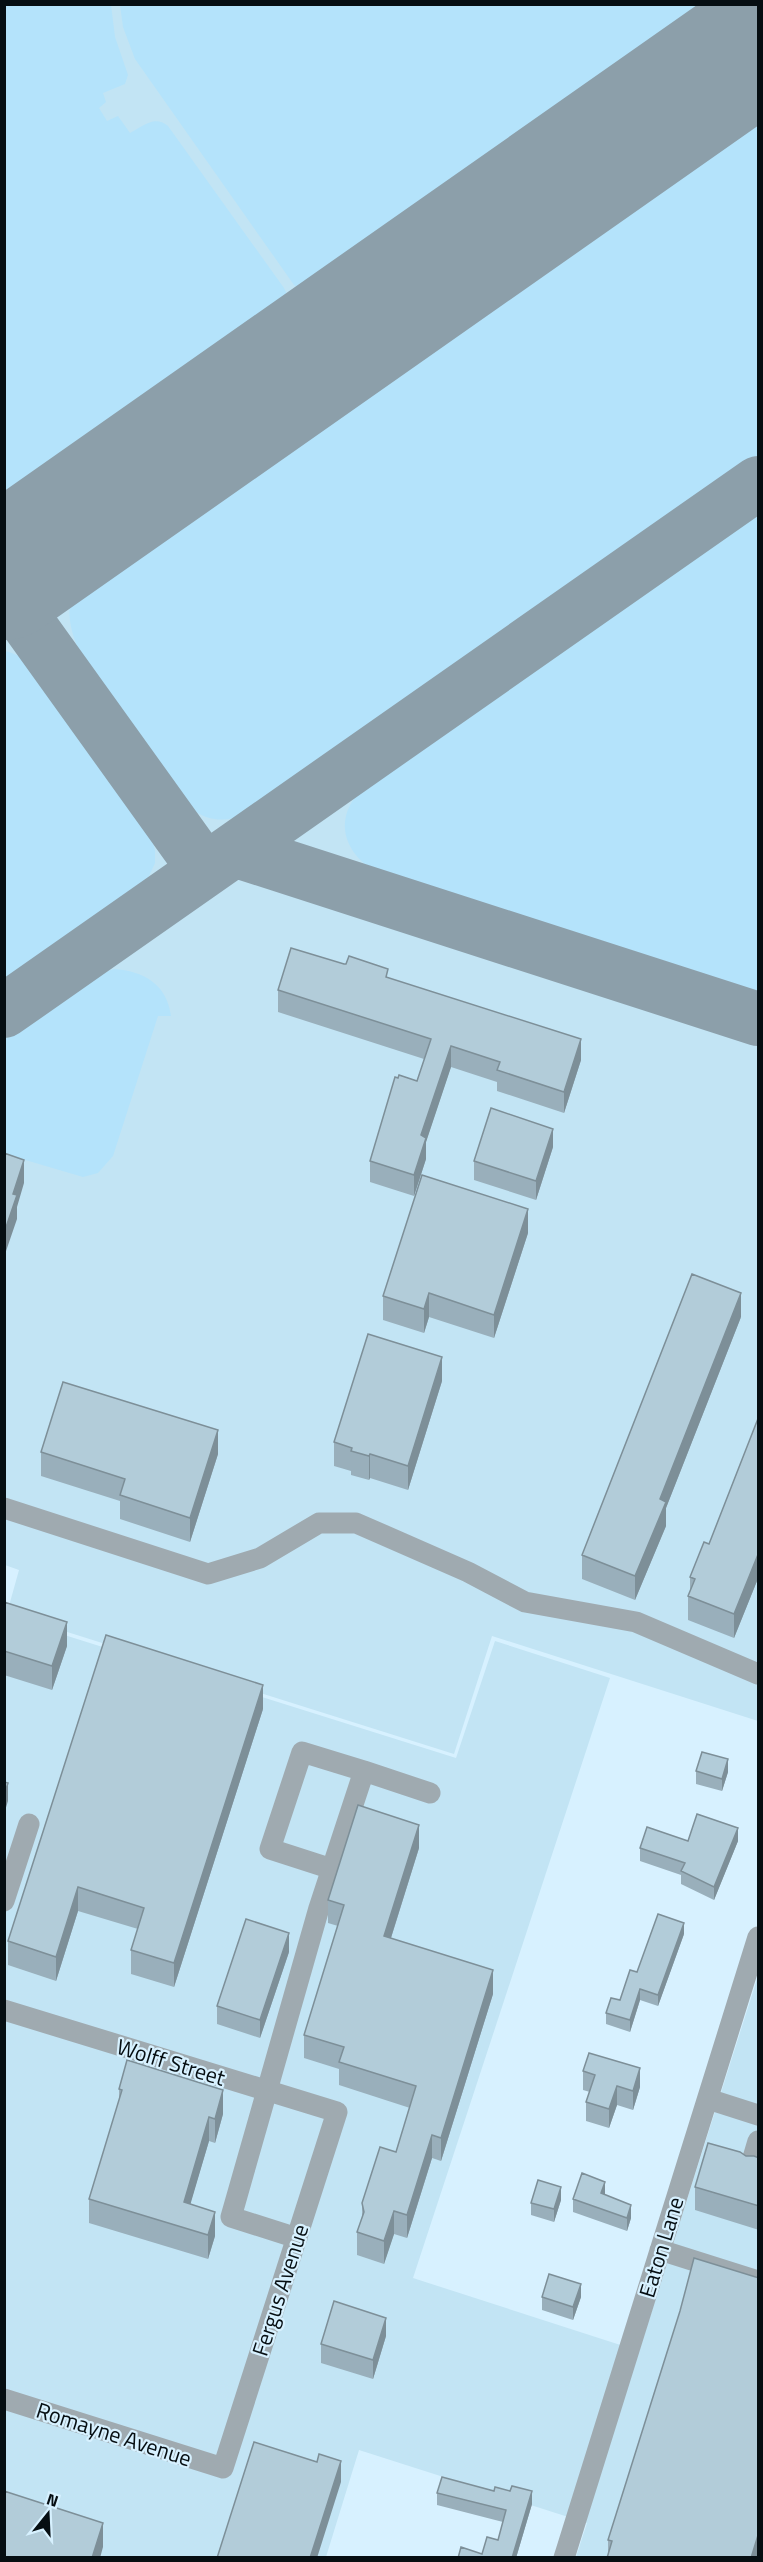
<svg xmlns="http://www.w3.org/2000/svg" width="763" height="2562" font-family="'Titillium Web',sans-serif">
<style>
.built{fill:#c2e4f4}
.green{fill:#b4e3fb}
.lines{fill:none;stroke-linecap:round;stroke-linejoin:round}
.taxiway{stroke:#8c9faa;stroke-width:54}
.runway{stroke:#8c9faa;stroke-width:134}
.minor{stroke:#9faab0;stroke-width:21}
.wall{fill:#99afbb}
.shaded-wall{fill:#7d8f98}
.building{fill:#b2ccd9;stroke:#7d8f98;stroke-width:1.5}
.labels{text-anchor:middle;dominant-baseline:central;stroke-width:4.5;stroke-linejoin:round;paint-order:stroke}
.street-label{font-size:22px;fill:#060e12;stroke:#d7f1ff}
</style>
<rect width="100%" height="100%" fill="#d7f1ff"/>
<path class="built" d="M5 5H758V1721L492 1636 454 1754 7 1613 19 1570 5 1565Z
M4 1616 456 1758 495 1641 610 1678 413 2278 639 2351 758 1976V2557H576L587 2523 359 2450 326 2557H5Z"/>
<path class="green" d="M5 4 111 5 115 37 128 75 125 84 103 93 106 102 99 108 107 121 118 116 130 133C144 126 154 115 168 126L284 288 291 303 289 316 5 516Z
M120 5V4L702 5 699 16 682 38 316 297 306 294 294 285 135 59 123 27Z
M744 118 758 120V455L245 815C227 821 212 822 196 812 181 803 171 782 162 768 134 729 107 689 79 650 67 625 64 594 83 571L723 121Z
M758 510V1000L384 877C344 856 329 819 366 785Z
M5 651C26 656 37 670 50 687L145 824 152 838 155 851V863L145 885 5 985Z
M114 969C143 971 167 984 171 1016H158L113 1156 98 1173 83 1177 5 1154 4 1040 96 975Z"/>
<g class="lines">
<path class="taxiway" d="M746 4 758 26
M4 590 205 870
M234 850 758 1019
M4 1011 758 483"/>
<path class="runway" d="M4 573 758 44"/>
<path class="minor" d="M4 1508 208 1574 260 1558 319 1523H356L468 1572 525 1602 636 1622 758 1674
M364 1771 430 1793
M4 1901 29 1824
M4 2010 337 2112 223 2468 4 2399
M708 2099 758 2115
M750 2168 758 2141
M297 2238 231 2217 319 1908 364 1771 302 1752 270 1849 332 1869
M660 2250 758 2281
M564 2558 758 1937"/>
</g>
<path class="wall" d="M344 964 388 978 581 1060 564 1113 497 1091V1082L451 1067 426 1142V1159L414 1196 370 1182V1161L417 1081 424 1059 278 1012V990Z
M553 1147 536 1200 474 1180V1161Z
M528 1233 494 1338 429 1317 424 1333 383 1320V1296Z
M741 1317 666 1508V1526L635 1600 582 1579V1555Z
M442 1381 408 1490 370 1478 369 1480 351 1475V1471L334 1466V1442Z
M759 1416V1576L734 1638 688 1620V1596L690 1592V1577L709 1544Z
M41 1452 218 1454 190 1542 120 1519V1501L41 1476Z
M4 1602 67 1646 52 1690 4 1675Z
M263 1709 174 1987 131 1974V1950L138 1929 78 1911 56 1981 8 1965V1941Z
M696 1771 728 1772 722 1791 696 1784Z
M688 1841H738L714 1900 681 1884V1875L640 1861V1848Z
M419 1848 391 1938 493 1994 441 2161 432 2158 407 2238 394 2234 384 2264 357 2255V2232L362 2219V2203L396 2152 410 2108 339 2085V2069L304 2058V2035L338 1926 328 1923V1900Z
M684 1934 658 2006 640 2000 630 2032 606 2024V2013L620 2000 637 1972Z
M289 1952 260 2038 217 2024V2006Z
M583 2071 640 2087 633 2110 617 2105 609 2128 586 2121V2102L590 2092 583 2090Z
M119 2089 223 2114 215 2143 209 2141 190 2204 215 2236 208 2259 89 2223V2199L119 2103Z
M746 2156 759 2158V2230L695 2210V2187Z
M605 2195 631 2218 627 2231 573 2212V2199Z
M561 2200 554 2222 531 2215V2203Z
M759 2278 758 2556 608 2555V2540Z
M542 2297H581L573 2320 542 2310Z
M386 2336 373 2379 321 2363V2344Z
M437 2493 532 2504 516 2558 482 2554 498 2540 503 2522 437 2505Z"/>
<path class="shaded-wall" d="M581 1039V1060L564 1113V1092Z
M451 1046V1067L426 1142V1159L414 1196V1175L421 1135Z
M553 1129V1147L536 1200V1181Z
M24 1160V1183L17 1207V1219L4 1257V1233L13 1194Z
M528 1209V1233L494 1338V1315Z
M429 1293V1317L424 1333V1309Z
M741 1293V1317L666 1508V1526L635 1600V1576L660 1499Z
M442 1357V1381L408 1490V1466Z
M218 1430V1454L190 1542V1518Z
M370 1454V1478L369 1480V1456Z
M759 1552V1576L734 1638V1614Z
M67 1622V1646L52 1690V1666Z
M263 1685V1709L174 1987V1963Z
M728 1759V1772L722 1791V1779Z
M8 1783V1801L4 1814V1795Z
M419 1825V1848L384 1960V1936Z
M738 1828V1841L714 1900V1887Z
M78 1887V1911L56 1981V1957Z
M684 1923V1934L658 2006V1995Z
M289 1933V1952L260 2038V2020Z
M493 1970V1994L441 2161V2138Z
M640 1989V2000L630 2032V2020Z
M640 2068V2087L633 2110V2091Z
M617 2086V2105L609 2128V2109Z
M223 2090V2114L215 2143V2119Z
M209 2117V2141L184 2226V2202Z
M432 2135V2158L407 2238V2215Z
M605 2182V2194L601 2206V2193Z
M561 2187V2200L554 2222V2209Z
M6 2202V2226L4 2231V2208Z
M631 2205V2218L627 2231V2218Z
M394 2211V2234L384 2264V2241Z
M215 2212V2236L208 2259V2235Z
M581 2284V2297L573 2320V2307Z
M386 2318V2336L373 2379V2360Z
M341 2461V2482L317 2558H310Z
M532 2491V2504L516 2558H512Z
M103 2523V2547L100 2558H92Z
M758 2532V2558H751Z"/>
<path class="building" d="M291 948 344 964H346L349 956 388 969 386 977 581 1039 564 1092 497 1070 500 1062 451 1046 421 1135 426 1138 414 1175 370 1161 395 1077 398 1078 399 1075 417 1081 431 1039 278 990Z
M491 1108 553 1129 536 1181 474 1161Z
M4 1153 24 1160 13 1194 17 1195 4 1233Z
M422 1175 528 1209 494 1315 429 1293 424 1309 383 1296Z
M692 1274 741 1293 660 1499 666 1502 635 1576 582 1555Z
M368 1334 442 1357 408 1466 370 1454 369 1456 351 1451 352 1448 334 1442Z
M63 1382 218 1430 190 1518 120 1495 125 1479 41 1452Z
M759 1416V1552L734 1614 688 1596 695 1579 690 1577 704 1542 709 1544Z
M4 1602 67 1622 52 1666 4 1651Z
M106 1635 263 1685 174 1963 131 1950 144 1908 78 1887 56 1957 8 1941Z
M702 1752 728 1759 722 1779 696 1771Z
M4 1782 8 1783 4 1795Z
M358 1805 419 1825 384 1936 493 1970 441 2138 432 2135 407 2215 394 2211 384 2241 357 2232 364 2212 362 2203 380 2147 396 2152 416 2086 339 2062 344 2047 304 2035 344 1905 328 1900Z
M697 1814 738 1828 714 1887 681 1871 685 1863 640 1848 647 1827 688 1841Z
M658 1914 684 1923 658 1995 640 1989 630 2020 606 2013 611 1998 620 2000 630 1970 637 1972Z
M246 1919 289 1933 260 2020 217 2006Z
M589 2053 640 2068 633 2091 617 2086 609 2109 586 2102 595 2075 583 2071Z
M127 2060 223 2090 215 2119 209 2117 184 2202 215 2212 208 2235 89 2199 122 2090 119 2089Z
M708 2143 740 2152 746 2156H754L759 2158V2206L695 2187Z
M582 2173 605 2182 601 2193 631 2205 627 2218 573 2199Z
M538 2180 561 2187 554 2209 531 2203Z
M694 2258 759 2278V2532L751 2558H607L612 2541 608 2540 680 2311Z
M549 2274 581 2284 573 2307 542 2297Z
M334 2301 386 2318 373 2360 321 2344Z
M254 2442 317 2462 319 2454 341 2461 310 2558H217Z
M442 2477 494 2491 495 2487 510 2491 512 2486 532 2491 512 2558H458L461 2547 482 2554 487 2537 498 2540 506 2510 437 2493Z
M4 2491 103 2523 92 2558H4Z"/>
<g class="labels">
<g class="street-label">
<text transform="translate(171 2062) rotate(17)">Wolff Street</text>
<text transform="translate(661 2247) rotate(-73)">Eaton Lane</text>
<text transform="translate(280 2290) rotate(-72)">Fergus Avenue</text>
<text transform="translate(114 2434) rotate(18)">Romayne Avenue</text>
</g>
</g>
<rect width="763" height="2562" fill="none" stroke="#060e12" stroke-width="12"/>
<g transform="translate(48 2514) rotate(18)" stroke="#d7f1ff" stroke-width="4.5" paint-order="stroke">
<path d="M0-4.5L10 22L0 15L-10 22Z" fill="#060e12"/>
<text y="-9" font-size="16" font-weight="bold" text-anchor="middle" fill="#060e12">N</text>
</g>
</svg>
